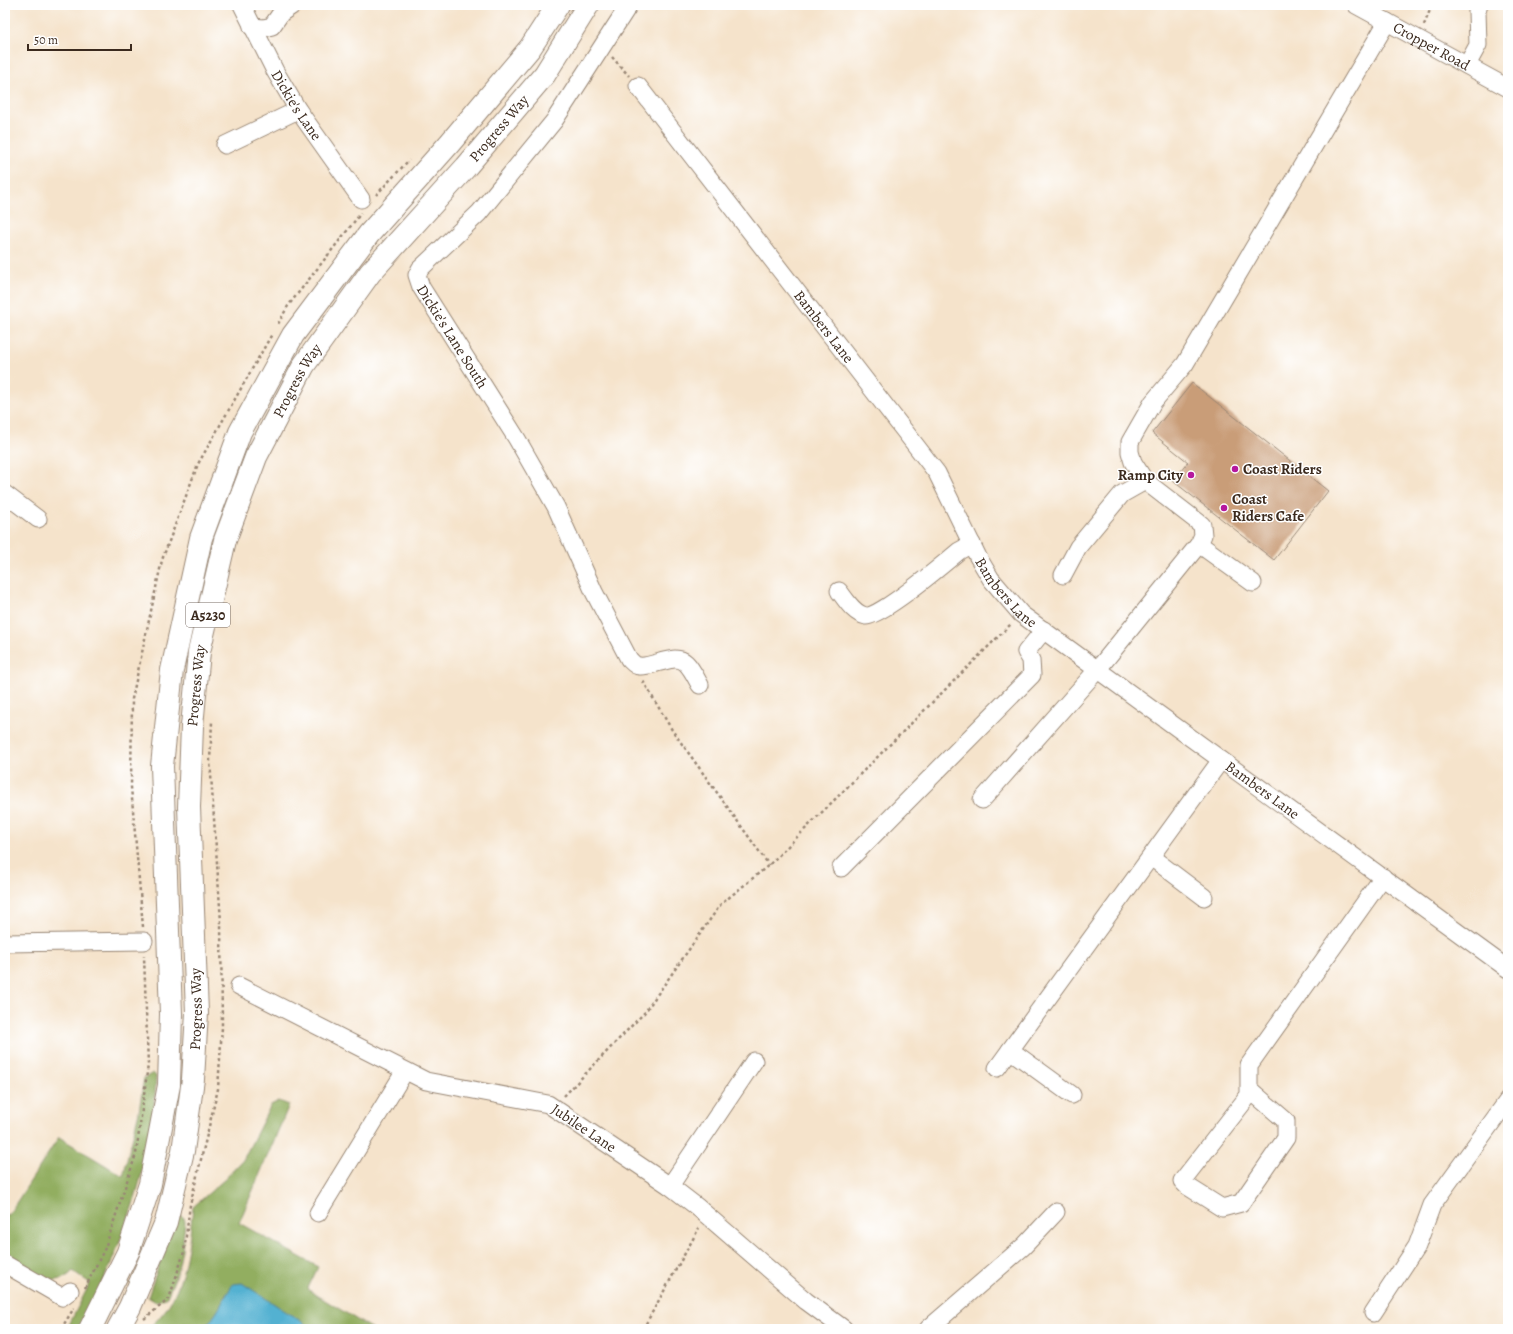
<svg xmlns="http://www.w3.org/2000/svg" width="1513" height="1334" font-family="Alegreya,serif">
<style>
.forest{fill:#92ae60;stroke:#666c3f}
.water{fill:#53b1d1;stroke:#476e78}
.building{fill:#c99d78}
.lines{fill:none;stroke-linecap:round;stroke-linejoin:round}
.minor-casing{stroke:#988674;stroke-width:19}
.major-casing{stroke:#988674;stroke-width:24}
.path{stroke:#988674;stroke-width:2.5;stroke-dasharray:3 3;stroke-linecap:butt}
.minor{stroke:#fff;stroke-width:17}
.major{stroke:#fff;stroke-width:22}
.poi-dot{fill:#b5179e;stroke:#fff;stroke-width:1.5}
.labels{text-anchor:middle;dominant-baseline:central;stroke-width:3;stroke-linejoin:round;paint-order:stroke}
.shield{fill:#fff;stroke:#766a62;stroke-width:1}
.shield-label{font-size:14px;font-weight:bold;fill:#3b2a1e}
.street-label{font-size:15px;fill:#3b2a1e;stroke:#fff}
.poi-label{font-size:15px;font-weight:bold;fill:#3b2a1e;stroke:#fff;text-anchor:start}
</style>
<rect width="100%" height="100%" fill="#fff"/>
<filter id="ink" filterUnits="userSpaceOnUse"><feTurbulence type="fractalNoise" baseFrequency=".025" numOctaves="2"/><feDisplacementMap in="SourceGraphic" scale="8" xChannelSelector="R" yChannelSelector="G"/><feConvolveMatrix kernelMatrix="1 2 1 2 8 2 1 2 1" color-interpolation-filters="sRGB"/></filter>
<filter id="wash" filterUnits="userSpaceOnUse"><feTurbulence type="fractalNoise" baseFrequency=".012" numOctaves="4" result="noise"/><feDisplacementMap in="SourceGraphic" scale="16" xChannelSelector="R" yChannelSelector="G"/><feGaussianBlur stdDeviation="0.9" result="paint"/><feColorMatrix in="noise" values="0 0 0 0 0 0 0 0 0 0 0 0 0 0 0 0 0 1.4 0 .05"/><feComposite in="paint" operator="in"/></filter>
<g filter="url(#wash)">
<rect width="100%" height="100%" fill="#f5e3cb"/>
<path class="forest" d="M153 1073 156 1076C153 1166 121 1251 79 1329H67L90 1283 73 1271C51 1294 25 1269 5 1256V1215L9 1214 59 1137 123 1176 139 1112 144 1078Z
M279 1101 289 1105 239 1223 318 1267 308 1288 310 1291 372 1329H313L292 1316 226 1294 218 1313 202 1329H147C185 1300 188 1251 193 1207L225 1179 243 1160 271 1105Z
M179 1214 184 1218 185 1222 182 1250 177 1273 167 1297 156 1302 148 1297 175 1217Z"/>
<path class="water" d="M242 1283 313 1329H202C218 1316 222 1300 233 1284Z"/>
<g id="blocks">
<path class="building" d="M1192 383 1328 491 1274 560 1173 481 1188 462 1152 433Z"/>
</g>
</g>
<g filter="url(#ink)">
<use href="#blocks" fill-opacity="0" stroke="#988674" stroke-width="1"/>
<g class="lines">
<defs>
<g id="minor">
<path id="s1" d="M242 5 275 71 298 110 361 199"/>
<path id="s2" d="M629 5 554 121 479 213 420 269 417 275 421 287 517 439 556 507 594 592 629 659C632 662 635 666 639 666 653 668 674 652 686 663 692 669 696 678 700 685"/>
<path id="s3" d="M1356 5 1508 88"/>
<path d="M252 27 264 28 272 26 281 13 293 5"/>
<path d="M1467 65 1478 45 1477 11 1479 5"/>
<path id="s4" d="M638 86 937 473 978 557 991 579 1021 614 1508 969"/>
<path d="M225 145 298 110"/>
<path d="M5 494 38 519"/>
<path d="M1199 544 1253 583"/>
<path d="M1063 575 1078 547 1122 494 1145 481"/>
<path d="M839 591C846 600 854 614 866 616 878 619 946 562 959 551L972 544"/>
<path d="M982 800 1098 669 1199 544 1203 535 1202 525 1145 481 1133 462 1130 452V442L1153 402 1185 364 1387 22"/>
<path d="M1151 857 1204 897"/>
<path d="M841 868 1032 675 1031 660 1026 652 1044 630"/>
<path d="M5 943 144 941"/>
<path id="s5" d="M239 986 426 1081 548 1104 670 1186 696 1206 806 1301 844 1329"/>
<path d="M1010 1050 1072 1095"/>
<path d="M997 1068 1221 760"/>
<path d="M1249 1089 1286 1121V1138L1241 1203 1222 1208 1187 1186 1182 1181 1249 1095V1065L1383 877"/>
<path d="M670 1186 754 1061"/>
<path d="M318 1213 405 1071"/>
<path d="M5 1264 62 1297 70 1291"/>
<path d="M1373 1313 1417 1246 1432 1205 1508 1100"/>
<path d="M928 1329 1024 1246 1056 1212"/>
</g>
<g id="major">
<path d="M90 1329 128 1252 150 1184 169 1085 171 1014 162 766 172 670 201 538 240 432 293 335 369 234 449 144 530 48 558 5"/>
<path id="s6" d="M118 1329 130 1307 166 1222 183 1151 193 1079 197 1013 189 807 192 726 199 652 225 540 256 457 304 365 370 273 466 167 545 74 588 5"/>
</g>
</defs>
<use href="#minor" class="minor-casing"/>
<use href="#major" class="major-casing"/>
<path class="path" d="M1424 25 1432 5
M612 57 629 76
M376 195 409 160
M278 324 288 306 361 213
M643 681 672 730 769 865
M143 927 131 787 132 699 162 560 198 464 272 334
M564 1096 645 1012 721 904 769 865 1011 624
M85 1288 105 1248 136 1154 148 1065 144 956
M144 1319 169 1299 184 1252 190 1205 218 1089 222 1027 221 922 210 760 212 722
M61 1329 74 1308
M643 1329 699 1228"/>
<use href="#minor" class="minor"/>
<use href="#major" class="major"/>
</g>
</g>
<g class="poi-dot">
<circle cx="1235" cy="469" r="4"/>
<circle cx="1191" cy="475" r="4"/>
<circle cx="1224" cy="508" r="4"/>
</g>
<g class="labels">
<rect class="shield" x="186" y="603" width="44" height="24" rx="3"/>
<g class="shield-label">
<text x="208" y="615">A5230</text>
</g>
<g class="street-label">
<text stroke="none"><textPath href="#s3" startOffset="86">Cropper Road</textPath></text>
<text stroke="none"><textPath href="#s1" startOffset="114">Dickie's Lane</textPath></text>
<text stroke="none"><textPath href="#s6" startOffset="1305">Progress Way</textPath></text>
<text stroke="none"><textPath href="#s4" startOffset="304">Bambers Lane</textPath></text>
<text stroke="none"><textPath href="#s2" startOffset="416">Dickie's Lane South</textPath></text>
<text stroke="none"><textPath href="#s6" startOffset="981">Progress Way</textPath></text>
<text stroke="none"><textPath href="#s4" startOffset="628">Bambers Lane</textPath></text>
<text stroke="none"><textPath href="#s6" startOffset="657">Progress Way</textPath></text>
<text stroke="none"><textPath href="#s4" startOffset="953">Bambers Lane</textPath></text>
<text stroke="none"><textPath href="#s6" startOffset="333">Progress Way</textPath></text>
<text stroke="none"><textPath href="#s5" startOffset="377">Jubilee Lane</textPath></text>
</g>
<g class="poi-label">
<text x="1243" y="469">Coast Riders</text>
<text x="1183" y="475" text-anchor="end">Ramp City</text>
<text x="1232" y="499">Coast<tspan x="1232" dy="17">Riders Cafe</tspan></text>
</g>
</g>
<rect width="1513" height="1334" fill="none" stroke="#fff" stroke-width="20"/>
<path d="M28 44v6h103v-6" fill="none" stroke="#3b2a1e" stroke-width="2"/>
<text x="34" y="44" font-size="12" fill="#3b2a1e" stroke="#ffffff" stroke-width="3" paint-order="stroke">50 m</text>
</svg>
